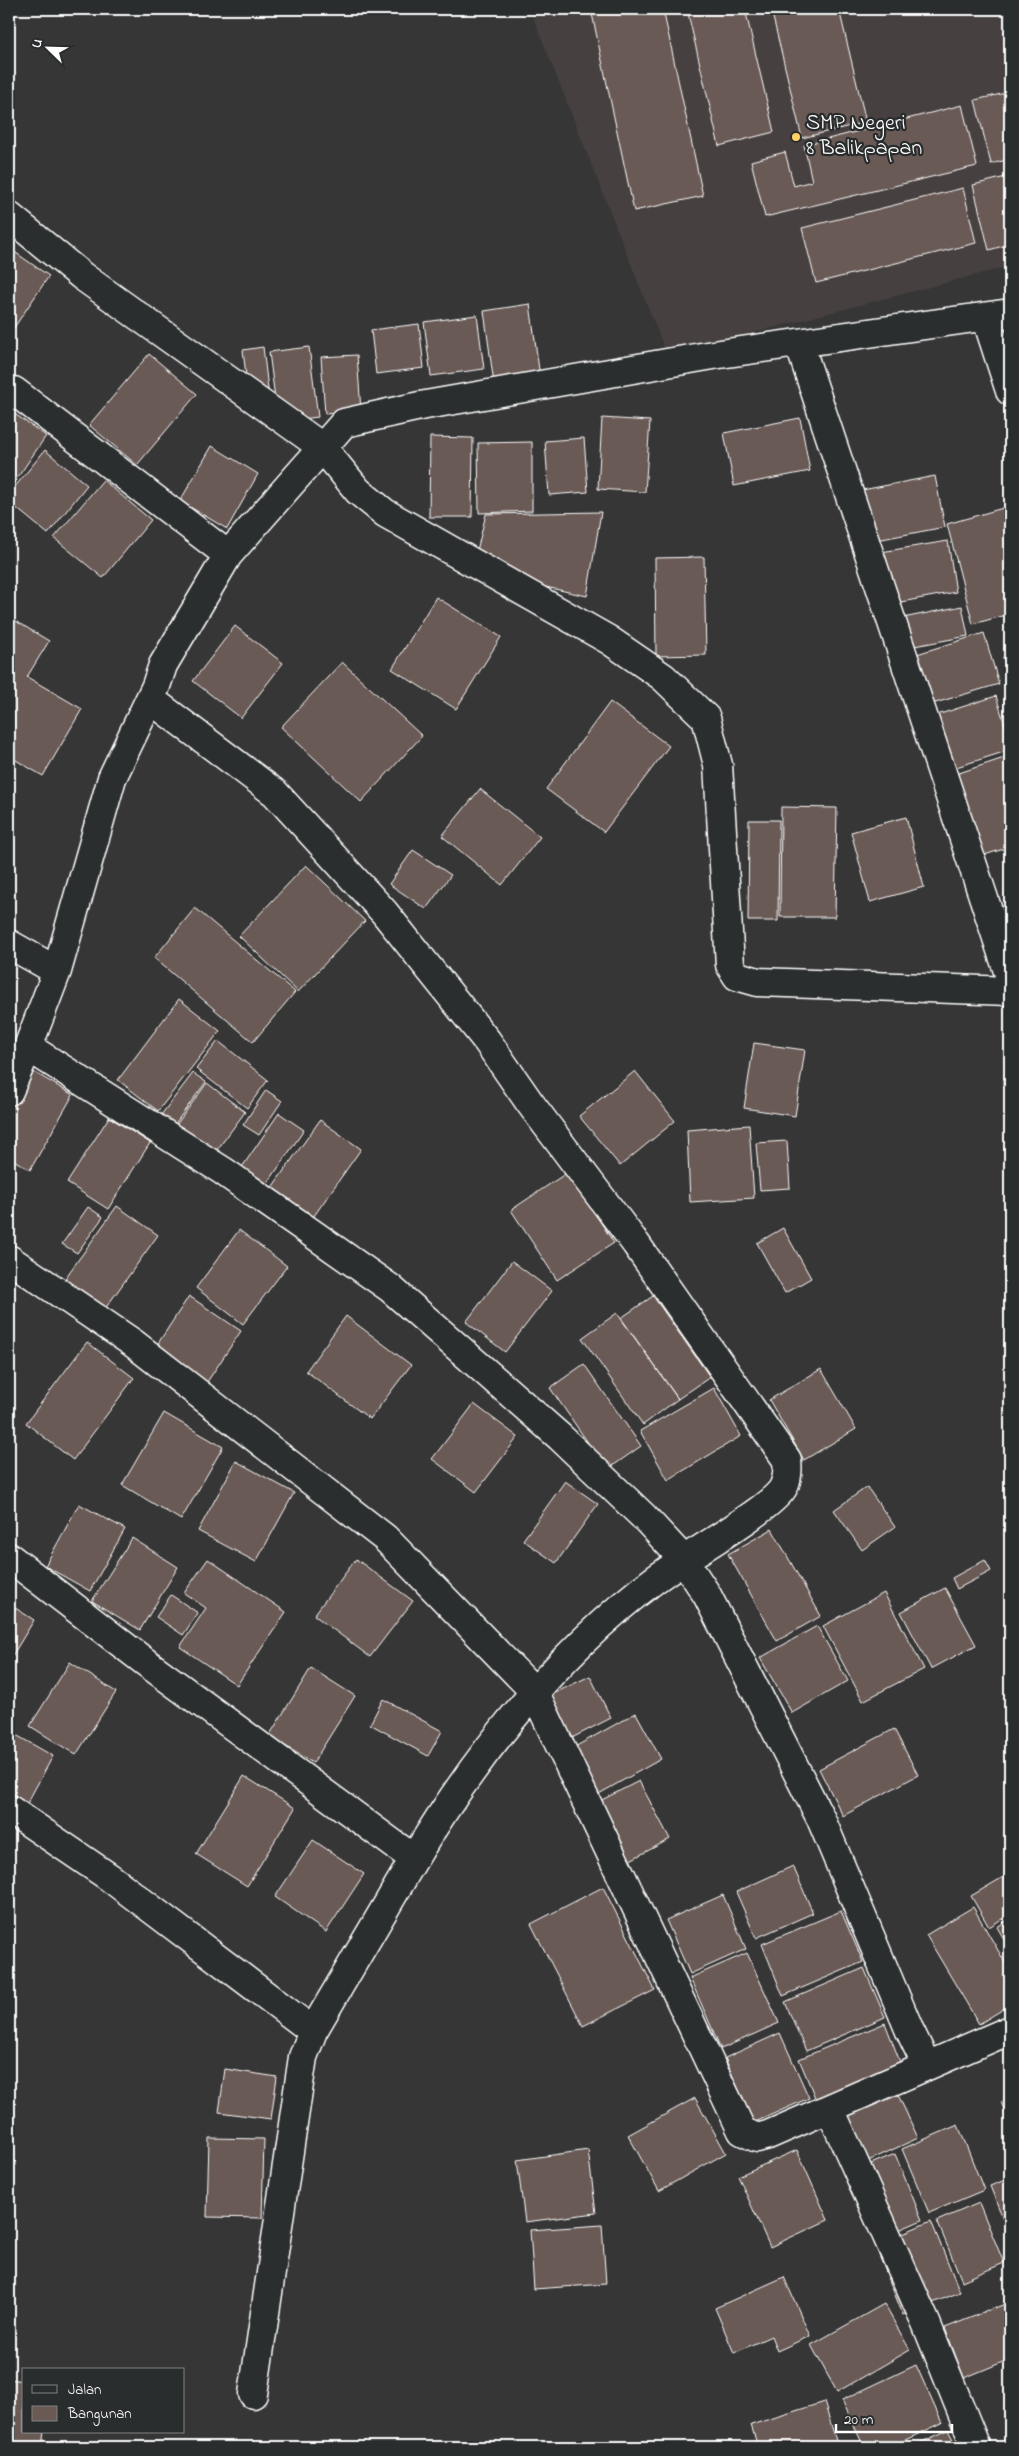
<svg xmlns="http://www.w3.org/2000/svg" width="1019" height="2456" font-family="'Indie Flower',sans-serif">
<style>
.built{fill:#47413f}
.building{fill:#6b5a54;stroke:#fff}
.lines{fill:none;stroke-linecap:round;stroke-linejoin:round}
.minor-casing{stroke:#fff;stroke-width:31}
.minor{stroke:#2a2d2e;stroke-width:28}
.poi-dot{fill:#ffd166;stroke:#2a2d2e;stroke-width:2}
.labels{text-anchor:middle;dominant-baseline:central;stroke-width:4.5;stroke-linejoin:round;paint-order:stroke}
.poi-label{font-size:22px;fill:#fff;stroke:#2a2d2e;text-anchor:start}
</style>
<rect width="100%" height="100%" fill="#373636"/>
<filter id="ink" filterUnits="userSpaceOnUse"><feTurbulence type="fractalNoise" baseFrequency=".02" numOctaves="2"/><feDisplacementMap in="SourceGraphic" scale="10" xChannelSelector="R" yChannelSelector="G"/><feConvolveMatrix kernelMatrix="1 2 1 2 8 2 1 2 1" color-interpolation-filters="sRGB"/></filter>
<g filter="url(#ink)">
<path class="built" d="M530 9H1010V266L667 355Z"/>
<path class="building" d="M591 9H663L703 196 634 211Z
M687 9H745L774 132 719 146Z
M771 9H839L866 122 802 138Z
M1010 92V159L991 164 975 100Z
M962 105 977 166 765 217 751 161 785 152 794 186 812 181 804 145Z
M1010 176V244L989 250 973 185Z
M963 188 976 243 816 283 802 228Z
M9 248 49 276 9 335Z
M530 304 540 377 494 384 484 311Z
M477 315 484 369 431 376 424 322Z
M419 324 424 368 376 374 371 330Z
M263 347 270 406 250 409 243 350Z
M309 347 318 417 278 422 269 352Z
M149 354 197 394 137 465 89 425Z
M357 355 361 411 325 414 321 357Z
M9 410 46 436 9 490Z
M602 418 650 421 645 492 598 489Z
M800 418 810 471 734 486 724 433Z
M430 437 473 438 472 517H429Z
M584 438 588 492 549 495 545 441Z
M532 442V511L479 513 478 443Z
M212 446 258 474 227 529 180 501Z
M45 450 87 485 48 534 9 502V494Z
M935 476 945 527 866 542 857 491Z
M103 480 151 520 103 578 54 538Z
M1010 506V614L973 624 947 524Z
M601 512 587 596 472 571 486 514Z
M948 541 956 592 890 604 881 552Z
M704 557 706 655 656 656 655 558Z
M436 597 501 637 456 709 392 669Z
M962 606 968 636 909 647 903 618Z
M9 617 49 641 27 677 82 709 43 776 9 756Z
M235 626 283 663 241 718 193 681Z
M984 633 999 684 932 704 917 654Z
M1010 655V683L1003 657Z
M342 662 422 736 361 802 281 727Z
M996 696 1010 741V750L950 769 934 716Z
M610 702 669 746 604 832 546 789Z
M1010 756V847L978 857 953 775Z
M480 789 540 837 502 885 442 836Z
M781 807 837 808 835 917H780Z
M906 817 924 887 870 902 851 832Z
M749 820H779L778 921H748Z
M413 850 451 875 426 909 389 884Z
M306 865 365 921 298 992 239 936Z
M195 908 295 992 253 1042 154 958Z
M179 999 220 1031 158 1111 118 1080Z
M218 1041 268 1080 247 1108 196 1069Z
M754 1043 805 1050 795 1116 744 1108Z
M32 1071 73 1095 30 1170 9 1157V1112Z
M635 1071 675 1121 620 1166 579 1116Z
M193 1073 206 1082 174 1125 161 1115Z
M207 1083 245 1112 214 1154 176 1125Z
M266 1090 282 1101 259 1135 243 1125Z
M279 1113 304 1130 263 1190 238 1173Z
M109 1117 150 1143 108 1209 67 1183Z
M320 1120 361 1149 309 1223 268 1193Z
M749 1125 754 1198 690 1202 687 1130Z
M787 1141 790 1188 760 1190 756 1143Z
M568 1172 614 1243 557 1280 511 1210Z
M117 1206 158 1235 102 1313 61 1284Z
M88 1207 103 1217 77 1253 62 1244Z
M783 1228 811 1278 785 1293 757 1243Z
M239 1230 287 1266 243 1324 196 1288Z
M512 1261 552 1291 505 1352 466 1322Z
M189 1296 241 1331 207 1382 155 1348Z
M653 1296 710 1377 678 1399 621 1318Z
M617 1313 678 1399 643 1425 582 1338Z
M346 1316 411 1365 370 1419 306 1371Z
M87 1342 134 1378 73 1460 26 1423Z
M584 1364 641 1446 607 1470 550 1388Z
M821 1369 856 1429 804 1460 769 1400Z
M714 1388 741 1436 668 1480 640 1431Z
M474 1404 518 1437 476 1492 432 1459Z
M164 1413 223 1447 181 1520 122 1485Z
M236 1461 294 1493 256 1562 198 1531Z
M565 1481 598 1504 556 1563 523 1540Z
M867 1487 895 1527 862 1550 834 1510Z
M79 1504 125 1529 90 1591 45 1566Z
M772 1529 821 1616 777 1641 728 1554Z
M132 1538 178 1567 140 1630 92 1601Z
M208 1559 286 1612 237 1685 180 1647 206 1608 184 1593Z
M356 1559 413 1601 370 1657 314 1615Z
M985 1560 991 1571 957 1589 952 1578Z
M945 1588 976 1645 931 1669 901 1612Z
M884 1593 924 1669 863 1701 823 1626Z
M171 1595 198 1613 183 1635 156 1617Z
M9 1604 34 1620 9 1661Z
M817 1626 848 1681 792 1713 760 1658Z
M70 1662 116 1692 76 1755 30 1726Z
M311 1668 355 1696 313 1763 269 1736Z
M590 1676 611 1718 564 1742 542 1699Z
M383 1699 442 1731 428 1756 370 1724Z
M636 1713 661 1759 597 1795 571 1749Z
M894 1729 918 1775 843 1816 819 1769Z
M9 1731 53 1756 25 1807 9 1798Z
M244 1776 295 1808 247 1886 196 1854Z
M639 1781 670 1839 621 1865 590 1806Z
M313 1840 364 1874 326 1932 275 1897Z
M793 1866 813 1913 756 1938 736 1892Z
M1005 1876 1010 1885V1914L989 1927 971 1896Z
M603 1887 655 1990 583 2026 531 1924Z
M723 1895 746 1949 690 1974 666 1920Z
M973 1907 1010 1971V2005L979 2024 926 1935Z
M841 1911 863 1962 783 1996 762 1944Z
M1010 1919V1949L997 1927Z
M747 1953 779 2023 721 2049 690 1978Z
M864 1968 885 2017 806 2051 785 2002Z
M885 2023 904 2072 819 2107 799 2059Z
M780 2033 809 2098 753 2123 725 2058Z
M225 2069 277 2077 271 2119 219 2112Z
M894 2086 918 2138 844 2172 819 2120Z
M695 2098 726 2153 659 2191 628 2135Z
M1010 2099V2124L1001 2102Z
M958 2125 984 2190 929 2213 902 2149Z
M209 2138 264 2139 262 2218 207 2217Z
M588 2150 596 2213 525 2222 517 2160Z
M797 2150 828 2220 770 2247 738 2176Z
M895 2154 922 2220 876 2240 849 2173Z
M1010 2178V2236L990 2186Z
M979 2203 1004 2263 962 2281 937 2221Z
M931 2221 960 2292 903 2315 875 2245Z
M602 2225 606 2284 534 2289 530 2230Z
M784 2277 810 2336 777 2351 771 2336 734 2353 715 2308Z
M1010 2302V2359L964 2378 945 2328Z
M884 2304 910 2350 837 2392 811 2345Z
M916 2365 942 2423 890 2447H864L842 2400Z
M9 2379 24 2381V2432H44L42 2447H9Z
M824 2402 838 2447H758L751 2425Z
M948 2430 957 2447H911Z"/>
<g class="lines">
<defs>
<path id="minor" d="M9 216 82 276 322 447 358 491 385 513 609 640 663 677 706 718 718 765 730 965 737 976 758 982 1010 991
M986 317 1010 391
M799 343 1010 977
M14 391 228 555
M9 944 57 971
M28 1047 223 1171 390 1288 560 1437 644 1517 684 1560 707 1595 821 1819 910 2031 927 2066 1010 2030
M9 1091 28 1047 57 971 112 778 156 686 163 665 228 555 344 423 420 406 713 355 1010 313
M9 1259 133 1343 385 1538 534 1691 742 2131 757 2138 768 2135 927 2066
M9 1557 144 1661 414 1859C478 1751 570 1637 674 1566 695 1552 776 1505 784 1486 788 1477 788 1469 787 1460L636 1244 530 1103 487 1041 384 912 275 793 150 699
M9 1809 109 1877 313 2031
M830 2109 926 2323 976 2447
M253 2394 303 2057 313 2031 414 1859"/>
</defs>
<use href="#minor" class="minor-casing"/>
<use href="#minor" class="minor"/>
</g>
</g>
<circle class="poi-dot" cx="796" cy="137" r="5"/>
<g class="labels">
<g class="poi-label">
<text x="806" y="124">SMP Negeri<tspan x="806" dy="25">8 Balikpapan</tspan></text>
</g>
</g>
<rect width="1019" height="2456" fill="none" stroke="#2a2d2e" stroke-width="30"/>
<rect x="15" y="15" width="989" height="2426" fill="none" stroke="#fff" stroke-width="2" filter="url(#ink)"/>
<rect x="22" y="2368" width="162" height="65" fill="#2a2d2e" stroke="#7f8182"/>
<rect x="32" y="2385" width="25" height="8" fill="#2a2d2e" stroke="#7f8182"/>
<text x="68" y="2394" font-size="15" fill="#ffffff">Jalan</text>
<rect x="32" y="2406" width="25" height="15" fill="#6b5a54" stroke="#7f8182"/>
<text x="68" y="2418" font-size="15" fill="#ffffff">Bangunan</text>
<g transform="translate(48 48) rotate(293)" stroke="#2a2d2e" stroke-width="4" paint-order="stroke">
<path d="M0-4L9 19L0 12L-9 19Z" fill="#ffffff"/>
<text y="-8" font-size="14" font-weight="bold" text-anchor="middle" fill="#ffffff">U</text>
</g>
<path d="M836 2424v8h116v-8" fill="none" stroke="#ffffff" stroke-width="2.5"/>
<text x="844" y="2424" font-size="15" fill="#ffffff" stroke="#2a2d2e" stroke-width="4" paint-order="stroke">20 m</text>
</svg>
